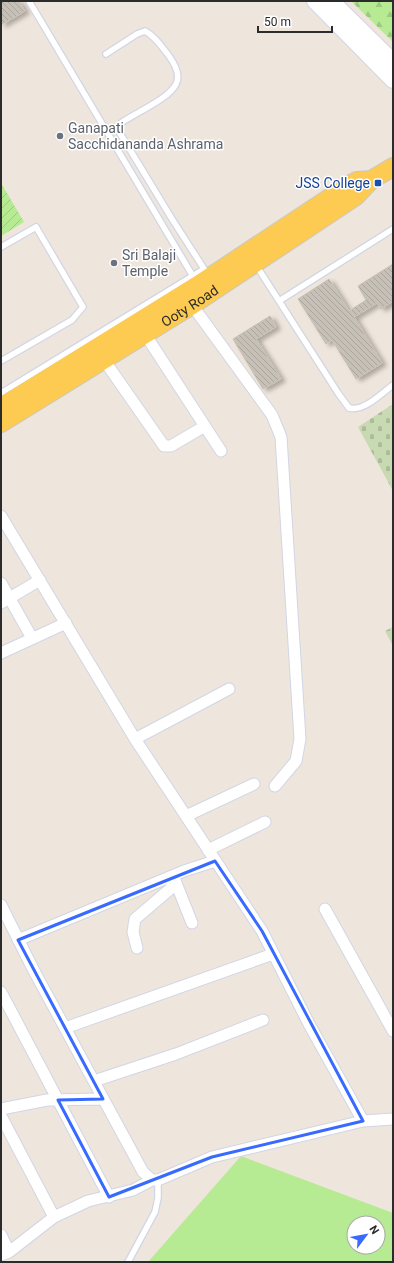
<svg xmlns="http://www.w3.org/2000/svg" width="394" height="1263" font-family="Roboto,sans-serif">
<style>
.grass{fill:#b6ea93;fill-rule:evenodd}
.forest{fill:url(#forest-firs)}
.cemetery{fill:url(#cemetery-stones)}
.garden{fill:url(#garden-furrows)}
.building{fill:url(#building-back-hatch);stroke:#cac1b5;filter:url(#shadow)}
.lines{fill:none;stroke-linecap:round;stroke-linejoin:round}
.lane-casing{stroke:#d1d6e5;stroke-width:8}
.street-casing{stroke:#d1d6e5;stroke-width:13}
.secondary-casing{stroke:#d1d6e5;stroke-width:18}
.primary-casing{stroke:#c8c8c8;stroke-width:20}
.lane{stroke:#fff;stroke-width:5.5}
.street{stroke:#fff;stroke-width:11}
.secondary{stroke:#fff;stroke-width:16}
.primary{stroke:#fdca52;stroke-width:18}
.marked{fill:none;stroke:#386aff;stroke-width:3;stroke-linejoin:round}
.worship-dot{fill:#6b7280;stroke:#fff;stroke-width:1.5}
.transit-dot{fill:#1a4fb4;stroke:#fff;stroke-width:1.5}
.labels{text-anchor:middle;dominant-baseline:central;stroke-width:3;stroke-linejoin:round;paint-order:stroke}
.worship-label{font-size:14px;fill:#5b616d;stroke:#fff;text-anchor:start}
.transit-label{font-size:14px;fill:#164399;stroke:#fff;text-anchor:end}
.street-label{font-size:14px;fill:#2b2b2b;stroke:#fff}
</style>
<defs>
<pattern id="forest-firs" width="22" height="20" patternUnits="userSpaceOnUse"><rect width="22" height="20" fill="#b6ea93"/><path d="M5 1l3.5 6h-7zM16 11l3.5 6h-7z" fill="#9dc97f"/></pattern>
<pattern id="cemetery-stones" width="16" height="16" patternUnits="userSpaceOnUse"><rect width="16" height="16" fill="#c8dab1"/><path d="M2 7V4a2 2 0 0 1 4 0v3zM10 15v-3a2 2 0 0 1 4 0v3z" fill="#acbb98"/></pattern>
<pattern id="garden-furrows" width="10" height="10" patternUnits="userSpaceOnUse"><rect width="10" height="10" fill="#b6ea93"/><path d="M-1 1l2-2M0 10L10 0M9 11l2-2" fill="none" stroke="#9dc97f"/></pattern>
<pattern id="building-back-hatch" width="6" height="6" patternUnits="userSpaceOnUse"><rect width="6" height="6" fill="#c6c0b7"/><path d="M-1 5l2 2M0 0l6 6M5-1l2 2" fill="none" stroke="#aaa59e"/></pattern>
<filter id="shadow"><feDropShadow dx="4.5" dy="2.5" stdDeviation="2" flood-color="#0004"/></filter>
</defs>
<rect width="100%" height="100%" fill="#eee5dc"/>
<path class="grass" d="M241 1156 393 1213V1262H148ZM354 1223H378V1247H354Z"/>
<path class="forest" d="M351 1H393V42Z"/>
<path class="cemetery" d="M393 404V491L358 427Z
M393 627V646L385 631Z"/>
<path class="garden" d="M1 183 24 222 1 236Z"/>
<path class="building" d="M1 1H19L25 11 1 25Z
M393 264V301L381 309 377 303 354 317 382 363 356 379 332 340 326 344 298 299 329 279 349 311 366 300 358 286Z
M270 316 276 327 256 339 281 379 263 389 233 339Z"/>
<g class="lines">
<defs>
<path id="lane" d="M29 1 197 283
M106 54 137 34 145 31C155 36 162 47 169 56 174 63 181 75 176 84 169 99 135 113 121 123L118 130 172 219 208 275
M1 247 36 227 83 307 72 320 1 361
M256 265 338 393 349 408C364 412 382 393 393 385
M279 301 393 229
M1 393 204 269
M128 1262 155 1212 158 1198V1180"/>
<path id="street" d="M192 305 272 415 281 437 300 739 296 761 275 786
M145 334 221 451
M104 360 164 446H171L205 426
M1 516 135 739 262 931 309 1024 363 1121
M1 583 32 638
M1 603 40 580
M1 653 66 623
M135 739 229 689
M186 816 254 784
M208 850 265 822
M174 878 192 923
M1 905 33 969 143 1172 152 1180H158L212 1157 363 1121 393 1119
M325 909 393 1031
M18 940 184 871 215 861
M137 948 133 932 135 919 176 884
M1 992 109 1197
M65 1028 273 954
M94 1081 176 1054 263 1020
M1 1109 47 1100 103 1099
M1 1116 54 1217
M1 1235 9 1252
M1 1255 9 1252 54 1217 88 1201 133 1190 152 1180"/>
<path id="secondary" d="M315 1 393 80
M331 1 393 62"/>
<g id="primary">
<path d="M1 407 198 285 349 185 357 181 371 180"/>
<path id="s1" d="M1 423 192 305 356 196 371 180 393 167"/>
</g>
</defs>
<use href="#lane" class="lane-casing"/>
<use href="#street" class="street-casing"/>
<use href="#secondary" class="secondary-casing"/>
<use href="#primary" class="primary-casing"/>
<use href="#lane" class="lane"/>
<use href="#street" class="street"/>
<use href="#secondary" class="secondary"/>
<use href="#primary" class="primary"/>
</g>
<path class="marked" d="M215 861 262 931 363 1121 212 1157 109 1197 58 1100 103 1099 18 940Z"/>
<g class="worship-dot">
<circle cx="60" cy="136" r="4"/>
<circle cx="114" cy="263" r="4"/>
</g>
<rect class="transit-dot" x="374" y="179" width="8" height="8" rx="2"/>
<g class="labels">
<g class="worship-label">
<text x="68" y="128">Ganapati<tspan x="68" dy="16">Sacchidananda Ashrama</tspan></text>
<text x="122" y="255">Sri Balaji<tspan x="122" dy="16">Temple</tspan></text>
</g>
<g class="transit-label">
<text x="370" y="183">JSS College</text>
</g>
<g class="street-label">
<text stroke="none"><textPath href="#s1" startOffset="222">Ooty Road</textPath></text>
</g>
</g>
<rect width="394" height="1263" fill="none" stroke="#2b2b2b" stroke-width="4"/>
<g transform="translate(366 1235) rotate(58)"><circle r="19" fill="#ffffff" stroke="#aaaaaa"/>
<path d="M0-3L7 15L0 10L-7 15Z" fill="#386aff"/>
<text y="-6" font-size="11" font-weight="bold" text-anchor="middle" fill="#2b2b2b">N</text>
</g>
<path d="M258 26v6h74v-6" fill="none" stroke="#2b2b2b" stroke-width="2"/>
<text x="264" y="26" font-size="12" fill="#2b2b2b" stroke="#ffffff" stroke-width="3" paint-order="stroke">50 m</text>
</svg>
